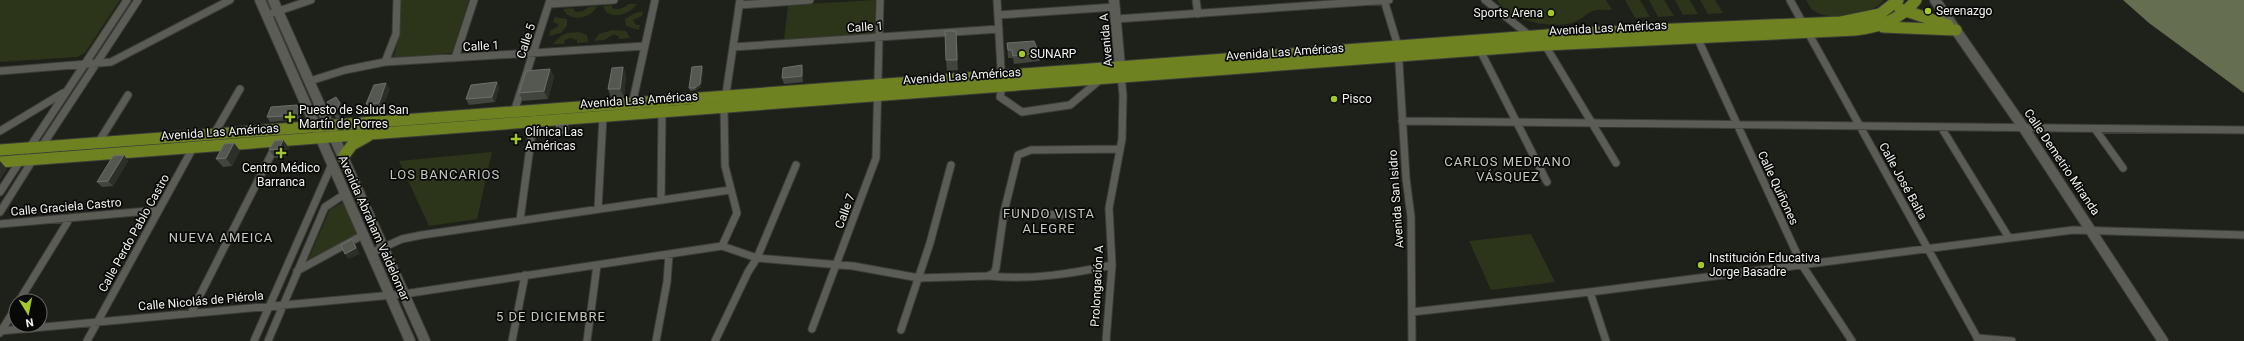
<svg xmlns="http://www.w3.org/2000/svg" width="2244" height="341" font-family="Roboto,sans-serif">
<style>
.green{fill:#2c341a}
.water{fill:#656f4f}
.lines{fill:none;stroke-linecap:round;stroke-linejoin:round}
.street-casing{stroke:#3b3d38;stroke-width:9}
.secondary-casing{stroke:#3b3d38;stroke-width:12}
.primary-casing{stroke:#3b3d38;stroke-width:13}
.street{stroke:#5a5c55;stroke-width:7}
.secondary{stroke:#5a5c55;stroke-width:10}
.primary{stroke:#6e8222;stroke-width:11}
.wall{fill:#42453e}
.shaded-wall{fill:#2c2e28}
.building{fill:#555851;stroke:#6d706a}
.poi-dot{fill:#a2c928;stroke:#080907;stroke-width:1.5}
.labels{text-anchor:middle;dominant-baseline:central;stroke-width:3.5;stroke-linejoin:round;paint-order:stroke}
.poi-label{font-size:12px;fill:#f1f3ef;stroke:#080907;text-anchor:start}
.street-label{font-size:12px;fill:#f1f3ef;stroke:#080907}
.neighbourhood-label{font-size:13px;letter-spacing:1px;fill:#c5c8c0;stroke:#080907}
</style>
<rect width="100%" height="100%" fill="#1e201a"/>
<path class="green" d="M0 0H120L85 53 77 57 0 62Z
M400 0H469L452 53 392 59C401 40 400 21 400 0Z
M875 0V33L784 40 788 5Z
M1497 0H1606L1612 10C1606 10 1598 9 1593 11 1585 14 1581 21 1572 23 1551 29 1508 21 1497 0Z
M1625 0H1640L1650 17 1635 18Z
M1649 0H1664L1674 16 1658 17Z
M1675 0H1690L1698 14 1683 15Z
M1700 0H1715L1723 13 1708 14Z
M1806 0H1884C1873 15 1828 23 1813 10 1810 8 1808 3 1806 0Z
M628 4H637C631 13 616 19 606 12L603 6 612 5V8C618 10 623 9 628 4Z
M597 6C593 17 572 23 564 11V9L573 8 575 12C580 12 585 11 588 7Z
M643 11 642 16 633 20 636 25H640L639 30 626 26 625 19 633 14Z
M555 17 567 19V26L561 33 549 36 550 31 558 26V24L553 22Z
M612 30 626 31 630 38 619 39V37L614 34 604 40 594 41 599 34Z
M567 33 579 32 587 35 588 42 577 43V40L570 38 565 40 564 44H553L561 36Z
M492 152 477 219 429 226 399 161Z
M342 203H345L358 231 356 235 307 262 330 209Z
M1531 234 1555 282 1491 290 1469 241Z"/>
<path class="water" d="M2123 0H2244V93L2149 23Z"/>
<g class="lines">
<defs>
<path id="street" d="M997 0 1002 86 1000 97 1022 112 1070 105 1101 79
M1196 0 1198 14
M1384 0 1398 46 1406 178 1411 217 1412 341
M1485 0 1530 36
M1790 0 1979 341
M550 4 614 0
M739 5 810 0
M267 15 311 0
M998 15 1115 7
M1116 19 1389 0
M1696 35 1802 265 1852 341
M1545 45 1616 163
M733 47 999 29
M1480 50 1547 182
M455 58 474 0
M385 62 396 34 397 0
M0 71 111 62 230 0
M310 81 345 70 385 62 645 46
M632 105 655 0
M514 112 550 0
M1402 121 2244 130
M1941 127 2009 238
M2095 129 2123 168
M0 131 63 93
M214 134 240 89
M98 143 128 95
M40 149 138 0
M28 150 127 0
M0 192 22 158
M661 200 662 112
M598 209 603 116
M0 212 34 158
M1004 212 1061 215
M520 220 534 118
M0 224 159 210
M722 246 737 213 725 166 724 107 740 0
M371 253 402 239 422 235 730 190
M297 271 363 235
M989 276C1031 280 1071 274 1112 265
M1590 292 1606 341
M19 301 70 218
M1412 312 1590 292 2073 230 2244 235
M191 313 276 145
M812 329 876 158 880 0
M901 330 930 243 951 165
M0 331 404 294 722 246 757 258 853 266 919 278 988 276 994 273 996 268 1004 212 1018 155 1031 150 1120 149
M0 333 16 307
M1977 338 2012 341
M87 341 194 146
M254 341 332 164
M268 341 325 207 345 194
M512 341 525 275
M587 341 597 265
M656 341 667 282 669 255
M715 341 748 272 757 258 796 165
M1106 341 1112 265 1109 208 1122 139 1123 95 1121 75"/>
<path id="secondary" d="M260 0 410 341
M273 0 425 341
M1114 0 1120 67
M1935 0 2023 127 2163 341"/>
<path id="primary" d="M1900 9 1948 25
M1883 27 1956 30
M0 150 1560 34 1841 22 1880 14 1898 0
M343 157 352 145 368 136
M0 162 1545 45 1855 30C1880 27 1900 20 1916 0"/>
</defs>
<use href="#street" class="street-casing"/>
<use href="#secondary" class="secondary-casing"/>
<use href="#primary" class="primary-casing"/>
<use href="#street" class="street"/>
<use href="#secondary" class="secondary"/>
<use href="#primary" class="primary"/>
</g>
<path class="wall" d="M957 41 958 70 947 71 946 60Z
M1007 43 1039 53 1040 61 1014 64 1013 58H1008Z
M702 66 703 69 701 87 696 90 690 91 689 88Z
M623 67 626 75 624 97 611 98 608 89Z
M550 69 554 77 548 99 523 101 519 93Z
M803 71V82L784 84 782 78Z
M497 82 499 88 495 102 469 105 466 99Z
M390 89 382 108 370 110 366 104Z
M297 105 300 110 302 115 300 119 270 122 267 117Z
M343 109 340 118H336L333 112Z
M568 124 569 127 567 135 556 136 555 133Z
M283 140 289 148 285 157 275 158 269 150Z
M234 143 240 151 232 166 223 167 216 159Z
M124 155 128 161 113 186 102 187 97 182Z"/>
<path class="shaded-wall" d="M956 31 957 41 958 70 957 60Z
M802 65 803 71V82L802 76Z
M702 66 703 69 701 87 696 90 695 88Z
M623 67 626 75 624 97 620 89Z
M550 69 554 77 548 99 544 91Z
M497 82 499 88 495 102 492 97Z
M386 83 390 89 382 108 379 103Z
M340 103 343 109 340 118 336 112Z
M297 105 300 110 302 115 300 119 297 115Z
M568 124 569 127 567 135 566 132Z
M283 140 289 148 285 157 279 149Z
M234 143 240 151 232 166 226 158Z
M124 155 128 161 113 186 108 181Z
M0 161 7 169 0 180Z
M352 239 356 245 360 254 348 259 345 254Z"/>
<path class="building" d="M945 31H956L957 60H946Z
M1034 41 1039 53 1013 56 1012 50H1008L1007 43Z
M802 65V76L782 78 783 68Z
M702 66 700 84 695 88H689L692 67Z
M623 67 620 89H608L612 68Z
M550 69 544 91 519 93 526 71Z
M497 82 492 97 466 99 471 85Z
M386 83 379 103 366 104 374 85Z
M336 97 340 103 336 112H333L327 102Z
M297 105 299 111 297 115 267 117 271 107Z
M568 124 566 132 555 133 557 125Z
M283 140 279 149 269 150 274 141Z
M234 143 226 158 216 159 224 144Z
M124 155 108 181 97 182 113 156Z
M352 239 356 248 345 254 341 245Z"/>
<g class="poi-dot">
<circle cx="1928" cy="11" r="4"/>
<circle cx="1551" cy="13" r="4"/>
<circle cx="1022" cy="54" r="4"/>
<circle cx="1334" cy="99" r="4"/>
<path d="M288 111h4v4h4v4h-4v4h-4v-4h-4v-4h4z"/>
<path d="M514 133h4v4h4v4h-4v4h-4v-4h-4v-4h4z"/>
<path d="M279 147h4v4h4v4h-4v4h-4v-4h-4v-4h4z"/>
<circle cx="1701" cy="265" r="4"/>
</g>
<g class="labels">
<g class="poi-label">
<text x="1936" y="11">Serenazgo</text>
<text x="1543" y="13" text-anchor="end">Sports Arena</text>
<text x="1030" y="54">SUNARP</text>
<text x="1342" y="99">Pisco</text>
<text x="299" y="110">Puesto de Salud San<tspan x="299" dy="14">Martín de Porres</tspan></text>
<text x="525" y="132">Clínica Las<tspan x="525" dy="14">Américas</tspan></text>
<text x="281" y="168" text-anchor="middle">Centro Médico<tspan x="281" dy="14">Barranca</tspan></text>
<text x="1709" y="258">Institución Educativa<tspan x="1709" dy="14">Jorge Basadre</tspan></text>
</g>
<g class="street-label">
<text transform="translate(865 27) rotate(-4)">Calle 1</text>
<text transform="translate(1608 28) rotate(-3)">Avenida Las Américas</text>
<text transform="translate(1106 40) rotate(-95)">Avenida A</text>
<text transform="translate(526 41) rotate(-72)">Calle 5</text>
<text transform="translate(481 46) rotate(-3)">Calle 1</text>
<text transform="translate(1285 52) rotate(-4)">Avenida Las Américas</text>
<text transform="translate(962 76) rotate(-4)">Avenida Las Américas</text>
<text transform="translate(639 100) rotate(-4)">Avenida Las Américas</text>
<text transform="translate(220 132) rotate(-4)">Avenida Las Américas</text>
<text transform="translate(2062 162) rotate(56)">Calle Demetrio Miranda</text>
<text transform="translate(1903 181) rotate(61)">Calle José Balta</text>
<text transform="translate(1778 188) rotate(65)">Calle Quiñones</text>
<text transform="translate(1396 199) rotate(-94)">Avenida San Isidro</text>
<text transform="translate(66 207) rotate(-5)">Calle Graciela Castro</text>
<text transform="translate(845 211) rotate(-70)">Calle 7</text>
<text transform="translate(374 228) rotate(66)">Avenida Abraham Valdelomar</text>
<text transform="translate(134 233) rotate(-61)">Calle Perdo Pablo Castro</text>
<text transform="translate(1097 286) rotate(-87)">Prolongación A</text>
<text transform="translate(201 301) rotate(-5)">Calle Nicolás de Piérola</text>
</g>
<g class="neighbourhood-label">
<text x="1508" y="161">CARLOS MEDRANO<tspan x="1508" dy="15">VÁSQUEZ</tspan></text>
<text x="445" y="174">LOS BANCARIOS</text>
<text x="1049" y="213">FUNDO VISTA<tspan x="1049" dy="15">ALEGRE</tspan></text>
<text x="221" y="237">NUEVA AMEICA</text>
<text x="551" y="316">5 DE DICIEMBRE</text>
</g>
</g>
<g transform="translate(28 313) rotate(170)"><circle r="19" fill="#080907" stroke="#656764"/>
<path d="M0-3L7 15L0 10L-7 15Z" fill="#a2c928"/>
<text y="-6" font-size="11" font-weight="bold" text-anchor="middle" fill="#f1f3ef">N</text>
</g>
</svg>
